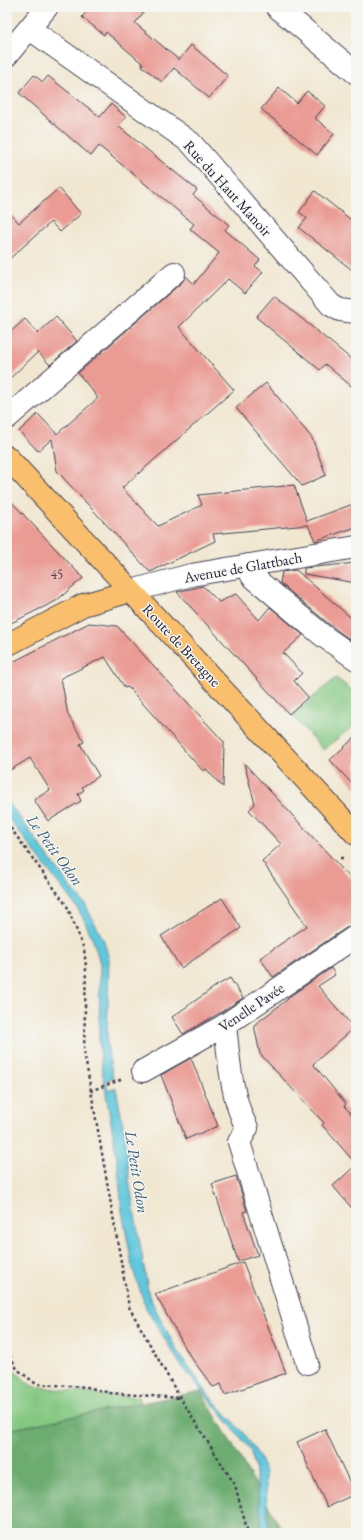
<svg xmlns="http://www.w3.org/2000/svg" width="363" height="1540" font-family="'EB Garamond',serif">
<style>
.green{fill:#85c882;stroke:#54755e}
.forest{fill:#6cac70;stroke:#476756}
.water{fill:#61c8dd;stroke:#42758c}
.building{fill:#ea9b94}
.lines{fill:none;stroke-linecap:round;stroke-linejoin:round}
.minor-casing{stroke:#414052;stroke-width:24}
.major-casing{stroke:#414052;stroke-width:24}
.path{stroke:#414052;stroke-width:2.5;stroke-dasharray:3 3;stroke-linecap:butt}
.minor{stroke:#fff;stroke-width:22}
.major{stroke:#f9bf6d;stroke-width:22}
.labels{text-anchor:middle;dominant-baseline:central;stroke-width:3;stroke-linejoin:round;paint-order:stroke}
.number-label{font-size:13px;fill:#544051}
.street-label{font-size:15px;fill:#22223b;stroke:#f6f6f2}
.water-label{font-size:16px;font-style:italic;fill:#385c74;stroke:#f6f6f2}
</style>
<rect width="100%" height="100%" fill="#f6f6f2"/>
<filter id="ink" filterUnits="userSpaceOnUse"><feTurbulence type="fractalNoise" baseFrequency=".025" numOctaves="2"/><feDisplacementMap in="SourceGraphic" scale="8" xChannelSelector="R" yChannelSelector="G"/><feConvolveMatrix kernelMatrix="1 2 1 2 8 2 1 2 1" color-interpolation-filters="sRGB"/></filter>
<filter id="wash" filterUnits="userSpaceOnUse"><feTurbulence type="fractalNoise" baseFrequency=".012" numOctaves="4" result="noise"/><feDisplacementMap in="SourceGraphic" scale="16" xChannelSelector="R" yChannelSelector="G"/><feGaussianBlur stdDeviation="0.9" result="paint"/><feColorMatrix in="noise" values="0 0 0 0 0 0 0 0 0 0 0 0 0 0 0 0 0 1.4 0 .05"/><feComposite in="paint" operator="in"/></filter>
<g filter="url(#wash)">
<rect width="100%" height="100%" fill="#f1e7d1"/>
<path class="green" d="M336 678 356 693V724L323 750 292 715Z
M7 1359 12 1369 32 1386 103 1395 138 1397 140 1403 7 1430Z"/>
<path class="forest" d="M201 1391 284 1533H7V1430Z"/>
<path class="water" d="M7 800 71 888 85 904 104 941 109 959 107 1045 113 1078 106 1080 108 1091 116 1088 128 1152 129 1180 149 1296 177 1351 208 1394 245 1435 259 1456 265 1472 269 1533H263L255 1467 250 1449 180 1364 146 1308 133 1270 122 1211 117 1158 102 1070 99 1039 100 964C95 944 88 925 77 908L7 816Z"/>
<g id="blocks">
<path class="building" d="M91 7H148L135 23 179 60 191 45 228 76 209 98 174 68 162 82 142 66 143 64 106 32 104 35 82 17Z
M34 75 43 82 48 76 100 117 111 104 126 117 118 126 197 190 193 195 229 225 225 230 260 260 255 266 263 272 245 293 228 279 179 327 234 390 122 488 158 526 202 505 198 495 294 485 307 521 356 503V527L315 541 308 525 213 534 215 541 150 572 57 471 52 439 38 451 19 431 38 414 57 434 98 398 78 373 182 282 186 276 194 284 219 253 190 229 194 224 99 146 91 156 19 93Z
M279 88 297 103 307 91 325 106 315 118 334 134 317 155 261 109Z
M59 188 81 214 60 232 51 222 7 261V210L19 223Z
M315 191 356 224V273L299 228 307 218 299 212Z
M274 296 356 363V390L325 364 320 370 256 317Z
M56 317 77 341 50 365 38 352 7 381V335L25 319 38 333Z
M266 383 312 438 326 475 302 486 236 408Z
M7 497 83 578 56 601 7 625Z
M356 563V583L304 574V568Z
M296 570 356 622V644L330 625 280 583 282 572Z
M203 586 219 602 236 594 259 620 270 607 303 635 283 653 302 673 294 681 308 697 289 714 177 592Z
M89 623 117 626 224 742 223 787 206 769 203 771 128 687 125 688 105 657 61 678 68 715 84 742 80 744 99 776 82 787 84 790 78 794 81 801 48 821 34 800 50 790 30 758 7 772V665Z
M356 736V788L330 760Z
M244 763 356 884V924L349 926 273 977 260 958 307 926 262 861 281 844 249 810 255 804Z
M222 898 241 928 181 968 161 936Z
M331 968 335 975 318 986 354 1028 313 1064 346 1104 344 1106 356 1119V1164L322 1125 324 1123 260 1054 254 1025 288 999 287 998Z
M230 978 243 998 218 1014 183 1034 172 1017 216 986Z
M191 1058 218 1126 186 1139 161 1075Z
M356 1165V1213L333 1186Z
M236 1176 247 1211 243 1212 258 1255 238 1261 212 1184Z
M243 1262 286 1373 225 1395 221 1384 213 1387 190 1356 155 1294Z
M325 1429 355 1494 327 1507 297 1442Z"/>
</g>
</g>
<g filter="url(#ink)">
<use href="#blocks" fill-opacity="0" stroke="#414052" stroke-width="1"/>
<g class="lines">
<defs>
<path id="minor" d="M277 7 356 73
M30 29 191 143 331 305 340 310 356 312
M7 55 47 7
M7 418 174 273
M248 565 252 576 322 635 356 659
M131 591 191 575 356 547
M225 1025C229 1059 231 1098 247 1128L239 1142 307 1363
M143 1071 225 1025 356 936"/>
<path id="major" d="M7 457 356 834
M7 645 83 605 131 591"/>
</defs>
<use href="#minor" class="minor-casing"/>
<use href="#major" class="major-casing"/>
<path class="path" d="M7 823 67 906 84 949 86 966 84 1051 129 1307 180 1398 235 1485 248 1533
M340 858H344
M90 1091 123 1079
M7 1350 17 1369 36 1384 87 1387 110 1393 180 1398"/>
<use href="#minor" class="minor"/>
<use href="#major" class="major"/>
</g>
</g>
<g class="labels">
<g class="number-label">
<text x="57" y="574">45</text>
</g>
<g class="street-label">
<text transform="translate(228 188) rotate(48)">Rue du Haut Manoir</text>
<text transform="translate(243 567) rotate(-10)">Avenue de Glattbach</text>
<text transform="translate(182 645) rotate(47)">Route de Bretagne</text>
<text transform="translate(251 1007) rotate(-34)">Venelle Pavée</text>
</g>
<g class="water-label">
<text transform="translate(55 850) rotate(54)">Le Petit Odon</text>
<text transform="translate(137 1172) rotate(81)">Le Petit Odon</text>
</g>
</g>
<rect width="363" height="1540" fill="none" stroke="#f6f6f2" stroke-width="24"/>
</svg>
